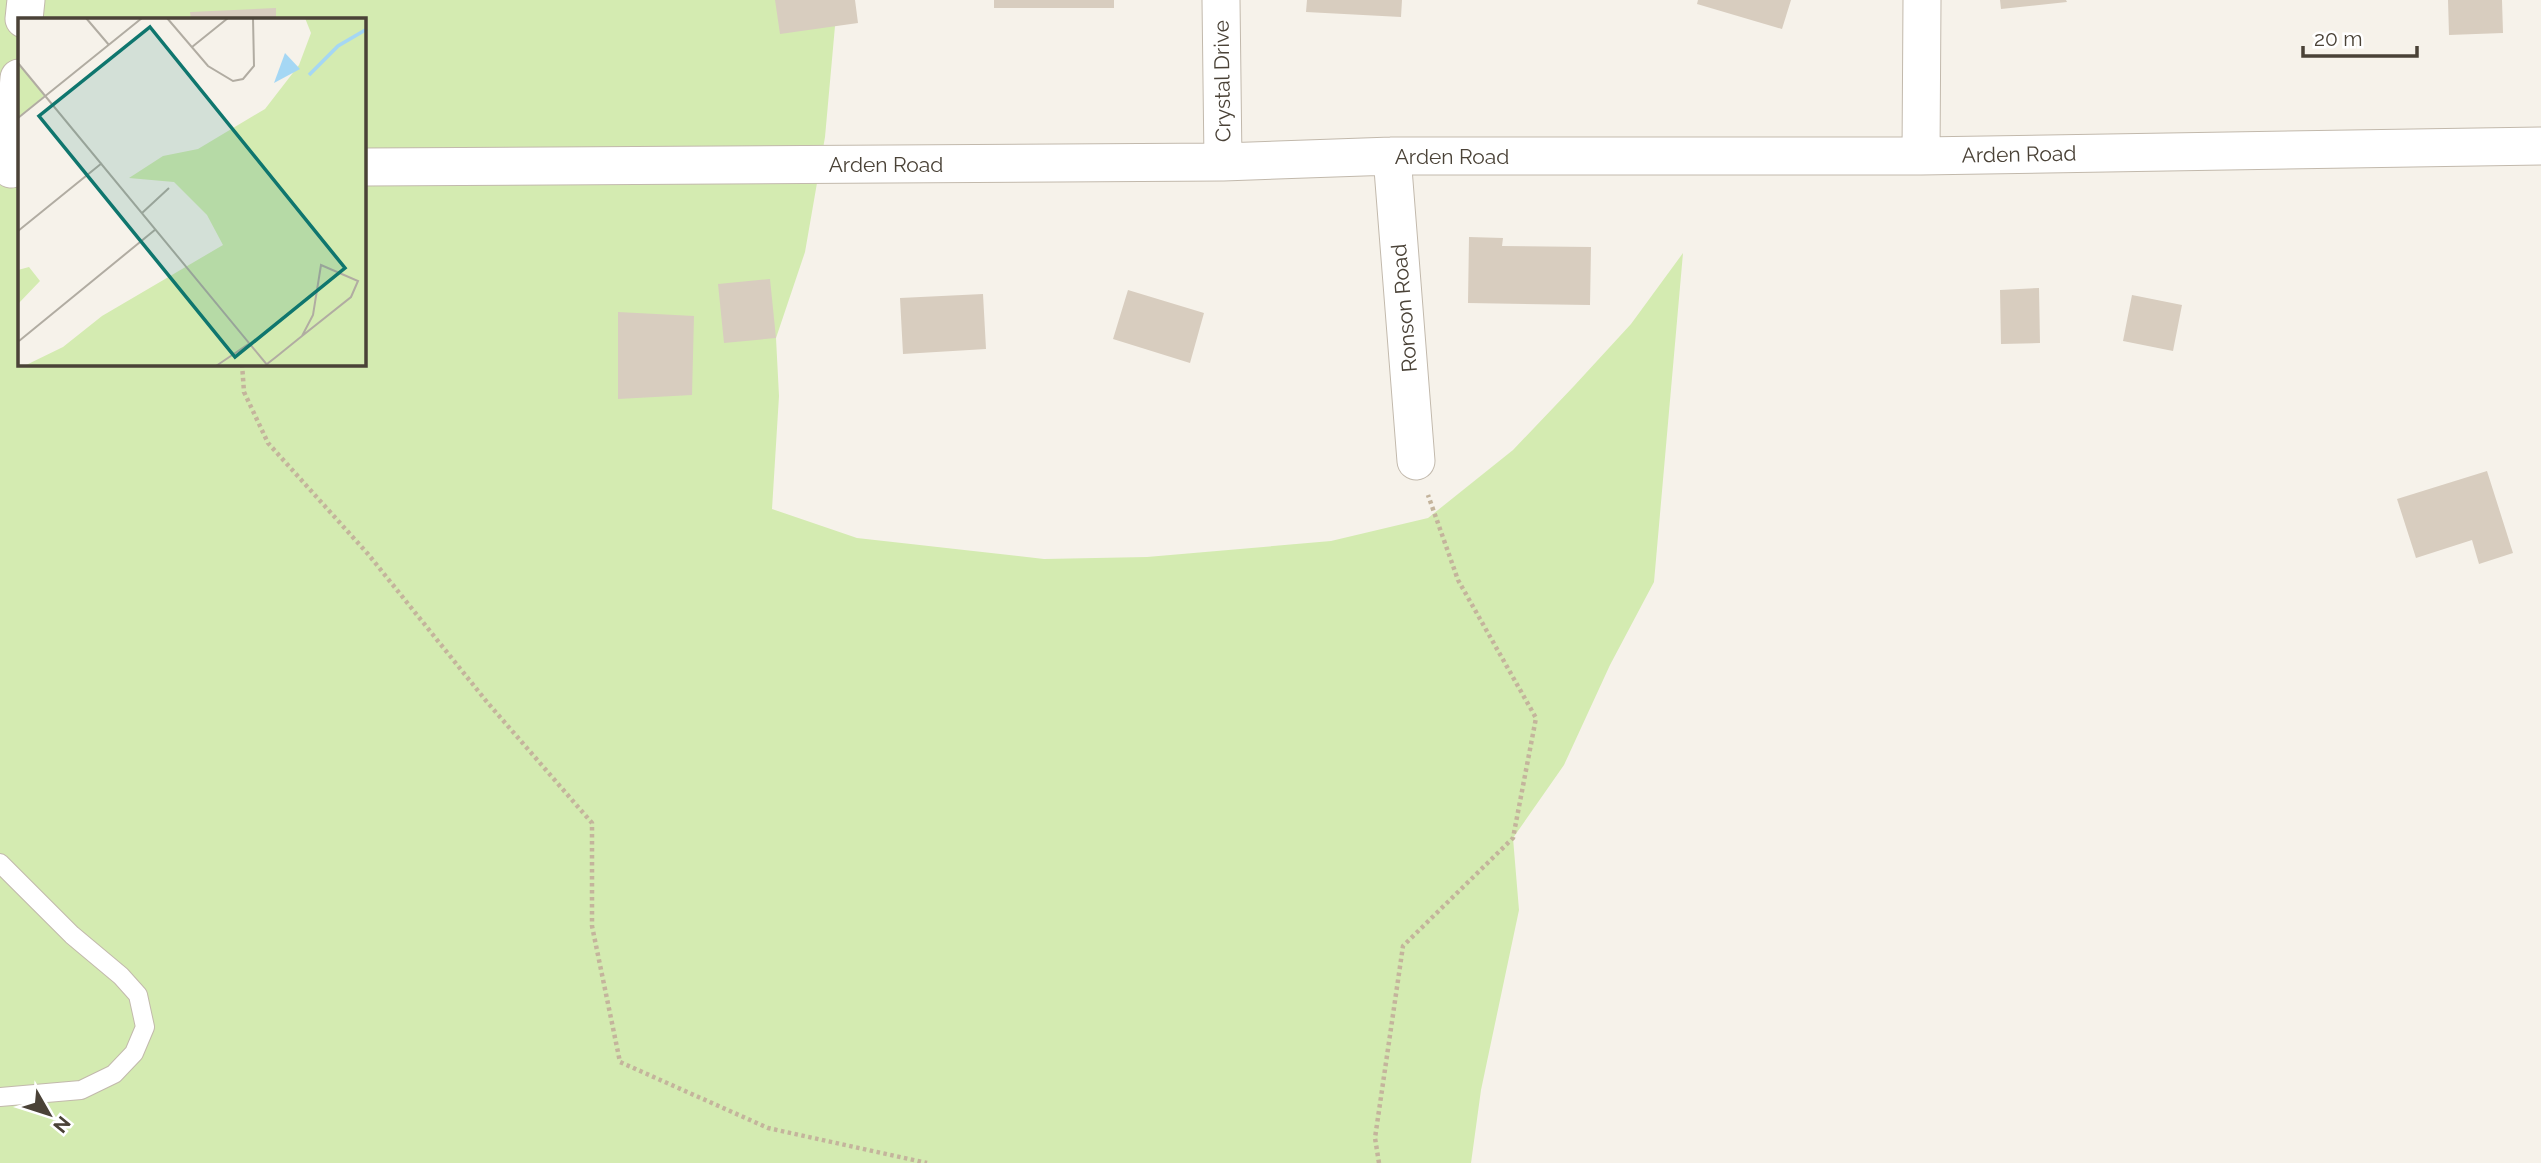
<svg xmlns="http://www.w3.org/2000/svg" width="2541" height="1163" font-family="Raleway,sans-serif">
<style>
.green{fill:#d4ebb1;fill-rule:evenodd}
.building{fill:#d8cdbf}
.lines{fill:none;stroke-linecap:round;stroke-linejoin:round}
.service-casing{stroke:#c2b9ac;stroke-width:20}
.minor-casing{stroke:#c2b9ac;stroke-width:39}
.path{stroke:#c4b49c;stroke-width:4.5;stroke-dasharray:3.5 3.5;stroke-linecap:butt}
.service{stroke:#fff;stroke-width:18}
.minor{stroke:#fff;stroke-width:37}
.labels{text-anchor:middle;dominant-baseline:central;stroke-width:5;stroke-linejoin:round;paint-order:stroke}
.street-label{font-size:21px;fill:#4a4237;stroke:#fff}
.inset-river{fill:none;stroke:#a5d7f4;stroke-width:3.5}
.inset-road{fill:none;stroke:#b1aca2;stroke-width:2}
.view{fill:#0f766e;fill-opacity:0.15;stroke:#0f766e;stroke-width:3.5}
.inset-edge{fill:none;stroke:#4a4237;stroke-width:3.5}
</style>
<rect width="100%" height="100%" fill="#f6f2ea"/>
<path class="green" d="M0 0H841L835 26 825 137 805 252 776 338 779 396 772 509 857 538 1044 559 1147 557 1331 541 1428 518 1513 450 1574 386 1631 324 1683 253 1654 582 1610 665 1564 765 1513 838 1519 910 1481 1090 1471 1163H0ZM19 19H364V364H19Z"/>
<path class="building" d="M775 0H855L858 23 780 34Z
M994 0H1114V8H994Z
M1307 0H1402L1401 17 1306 12Z
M1698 0H1791L1782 29 1697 4Z
M2000 0H2066L2067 2 2001 9Z
M2448 0H2502L2503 33 2449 35Z
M276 8V19H191L190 12Z
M1469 237 1503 238 1502 246 1591 247 1590 305 1468 303Z
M770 279 776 338 724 343 718 284Z
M2039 288 2040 343 2001 344 2000 290Z
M1128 290 1204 313 1190 363 1113 339Z
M983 294 986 349 903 354 900 298Z
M2132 295 2182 305 2173 351 2123 341Z
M618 312 694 316 692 395 618 399Z
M2487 471 2513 553 2479 564 2472 540 2416 558 2397 499Z"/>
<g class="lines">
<defs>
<path id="service" d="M0 863 72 935 121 976 138 995 145 1027 134 1053 114 1074 81 1090 0 1097"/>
<path id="minor" d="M1221 0 1223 162
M24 19 26 0
M1392 156 1416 461
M1921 156 1922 0
M364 167 1223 162 1392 156H1921L2541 146
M11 169 19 78"/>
</defs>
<use href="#service" class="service-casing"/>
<use href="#minor" class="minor-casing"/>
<path class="path" d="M242 364 244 392 268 443 368 554 487 702 592 823V926L620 1062 768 1128 927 1163
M1379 1163 1375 1138 1403 946 1513 838 1536 718 1458 580 1428 495"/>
<use href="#service" class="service"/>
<use href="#minor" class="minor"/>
</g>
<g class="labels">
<g class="street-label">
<text transform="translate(1222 81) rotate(-91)">Crystal Drive</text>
<text transform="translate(2019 154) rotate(-1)">Arden Road</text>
<text x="1452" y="156">Arden Road</text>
<text x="886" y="164">Arden Road</text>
<text transform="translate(1404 308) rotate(-95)">Ronson Road</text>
</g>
</g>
<g transform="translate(18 18)">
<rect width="348" height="348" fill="#f6f2ea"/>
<path d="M287 0H348V348H6L45 329 84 298 205 227 189 197 156 164 111 160 145 138 180 131 247 91 281 47 293 15ZM0 45 27 77 0 100ZM11 249 22 263 0 286V252Z" fill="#d4ebb1"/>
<path d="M267 35 282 51 256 65Z" fill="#a5d7f4"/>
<path class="inset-river" d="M291 57 320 28 349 11"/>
<path class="inset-road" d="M68 0 91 27M149 0 190 48 215 63 225 61 236 48 235 0M174 29 210 0M0 45 250 348M0 100 124 0M124 195 151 170M0 213 84 145M1 323 138 211M249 346 258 339 284 318 333 279 340 263 303 247 295 297 284 318M198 348 232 325"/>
<path class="view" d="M132 9 327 250 217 339 21 98Z"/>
<rect width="348" height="348" class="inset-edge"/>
</g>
<g transform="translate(49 1114) rotate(129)" stroke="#ffffff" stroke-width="5" paint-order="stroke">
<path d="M0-5L12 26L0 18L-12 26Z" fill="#4a4237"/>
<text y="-10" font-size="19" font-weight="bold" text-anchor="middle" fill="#4a4237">N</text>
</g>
<path d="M2303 46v10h114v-10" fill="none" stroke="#4a4237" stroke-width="3.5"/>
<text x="2314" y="46" font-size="21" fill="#4a4237" stroke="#ffffff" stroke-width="5" paint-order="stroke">20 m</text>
</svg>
